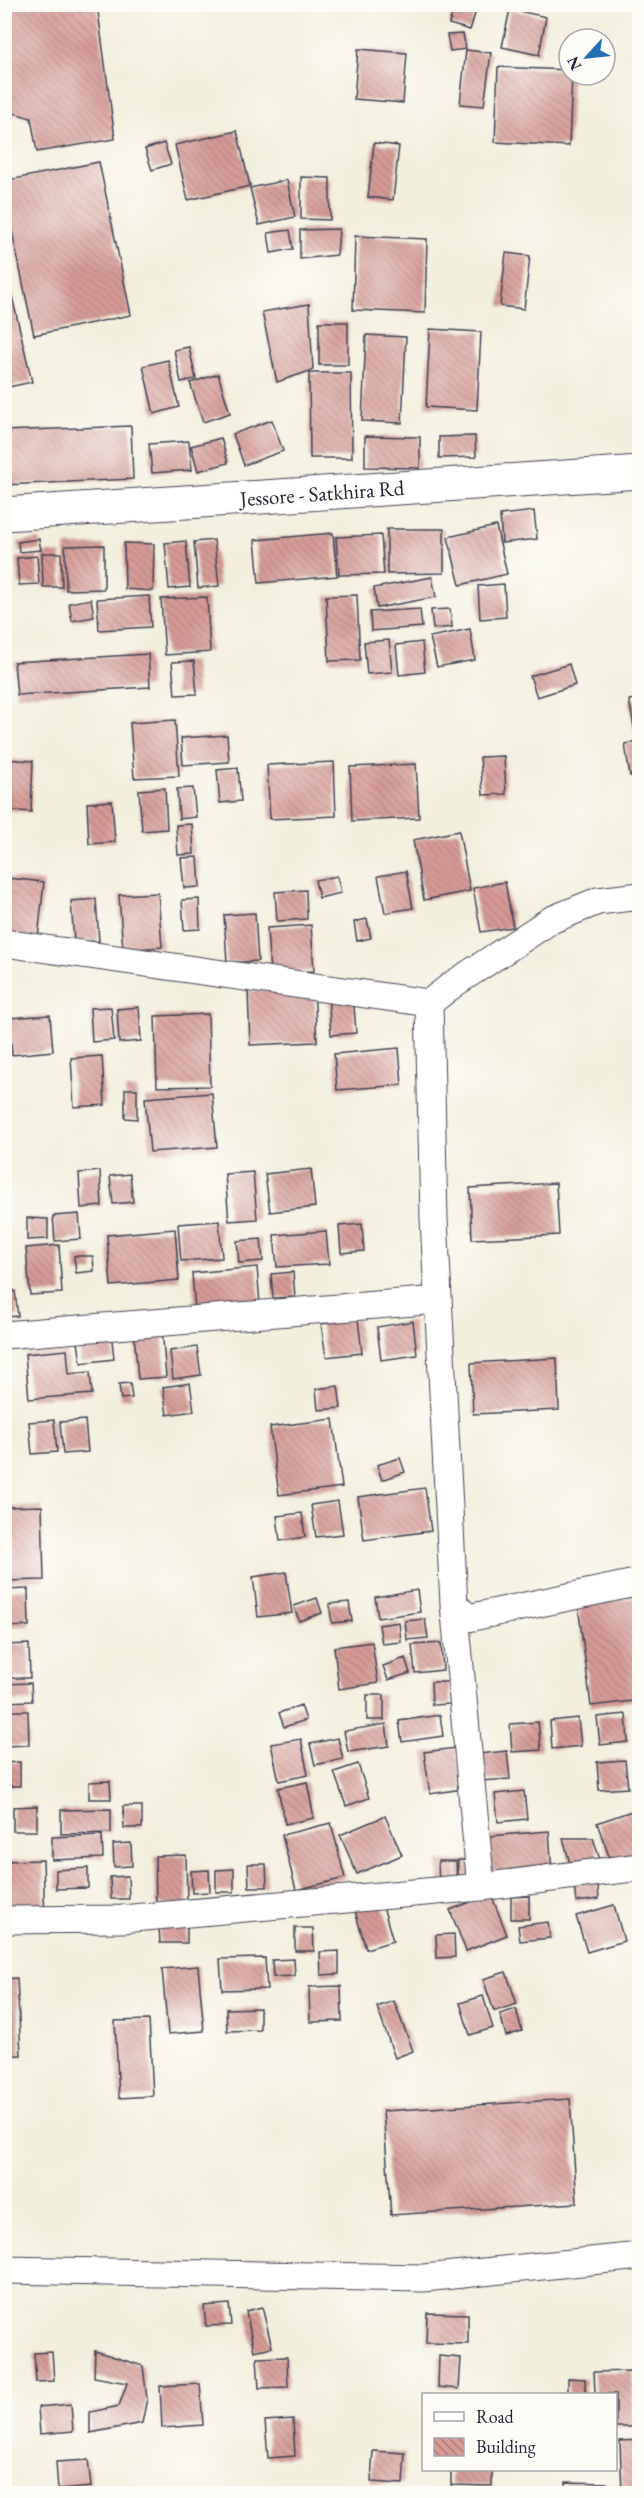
<svg xmlns="http://www.w3.org/2000/svg" width="644" height="2498" font-family="'EB Garamond',serif">
<style>
.building{fill:url(#building-back-hatch)}
.lines{fill:none;stroke-linecap:round;stroke-linejoin:round}
.street-casing{stroke:#414153;stroke-width:29}
.primary-casing{stroke:#414153;stroke-width:35}
.street{stroke:#fff;stroke-width:27}
.primary{stroke:#fff;stroke-width:33}
.labels{text-anchor:middle;dominant-baseline:central;stroke-width:4.5;stroke-linejoin:round;paint-order:stroke}
.street-label{font-size:21px;fill:#22223b;stroke:#fdfcf7}
</style>
<defs>
<pattern id="building-back-hatch" width="6" height="6" patternUnits="userSpaceOnUse" patternTransform="scale(1.5)"><rect width="6" height="6" fill="#d79b96"/><path d="M-1 5l2 2M0 0l6 6M5-1l2 2" fill="none" stroke="#ae7e7c"/></pattern>
</defs>
<rect width="100%" height="100%" fill="#fdfcf7"/>
<filter id="ink" filterUnits="userSpaceOnUse"><feTurbulence type="fractalNoise" baseFrequency=".0167" numOctaves="2"/><feDisplacementMap in="SourceGraphic" scale="12" xChannelSelector="R" yChannelSelector="G"/><feConvolveMatrix kernelMatrix="1 2 1 2 8 2 1 2 1" color-interpolation-filters="sRGB"/></filter>
<filter id="wash" filterUnits="userSpaceOnUse"><feTurbulence type="fractalNoise" baseFrequency=".008" numOctaves="4" result="noise"/><feDisplacementMap in="SourceGraphic" scale="24" xChannelSelector="R" yChannelSelector="G"/><feGaussianBlur stdDeviation="1.35" result="paint"/><feColorMatrix in="noise" values="0 0 0 0 0 0 0 0 0 0 0 0 0 0 0 0 0 1.4 0 .05"/><feComposite in="paint" operator="in"/></filter>
<g filter="url(#wash)">
<rect width="100%" height="100%" fill="#f3efdd"/>
<g id="blocks">
<path class="building" d="M4 4H97L115 139 37 152 31 118 7 111 4 101V83L10 82 4 42Z
M455 4H478L470 30 449 24Z
M510 9 546 17 539 55 502 47Z
M463 34 466 49 450 51 447 35Z
M358 49 407 53 403 103 354 99Z
M466 50 491 53 484 106 460 104Z
M498 67 569 70V75H572L569 146 495 142Z
M237 131 250 186 188 200 175 145Z
M164 143 171 164 152 170 145 149Z
M374 143 399 146 393 200 368 197Z
M99 162 131 315 34 335 4 194V181Z
M301 177 330 178V220L301 219Z
M287 180 295 217 259 225 250 188Z
M339 229 337 255 300 259V230Z
M290 230 293 249 271 253 268 233Z
M355 236 427 239 425 313 353 310Z
M506 253 530 256 524 309 500 306Z
M4 262 32 382 4 388Z
M309 304 313 370 277 382 262 312Z
M319 322H348V365H319Z
M430 329 481 332 477 410 426 407Z
M366 335 406 337 402 423 362 421Z
M189 347 196 379 181 382 174 350Z
M168 360 179 407 154 414 143 366Z
M309 373H351L352 458H310Z
M218 374 230 413 203 422 190 383Z
M272 420 283 451 244 465 233 434Z
M131 426 133 479 4 485V431Z
M365 436 420 437V468L365 467Z
M475 436 476 457 439 458V437Z
M221 438 228 463 198 471 191 446Z
M189 441 192 470 152 473 149 444Z
M534 511 537 539 502 543 500 515Z
M496 526 507 574 460 585 448 537Z
M387 529H444V573L387 574Z
M333 533 337 576 259 583 255 540Z
M381 535 384 574 339 575 336 537Z
M39 539 41 550 19 552 18 542Z
M214 540 219 586 198 588 194 542Z
M186 541 190 587 169 589 165 543Z
M124 543 154 544 153 591 125 589Z
M104 545V589L66 590 65 546Z
M42 553H61L62 587H43Z
M37 556 39 584 19 585 17 558Z
M432 577 436 597 377 608 374 588Z
M504 584 506 617 480 619 478 586Z
M357 595 360 660 329 661 326 596Z
M149 596 151 627 99 630 97 599Z
M207 597 210 652 165 655 161 599Z
M91 599 94 617 72 621 69 603Z
M420 609 422 627 371 631 370 612Z
M450 609 452 627 433 629 431 610Z
M470 629 475 660 437 667 430 637Z
M389 640 392 672 367 674 364 642Z
M422 642 425 672 399 675 396 645Z
M148 654 150 687 17 695 14 662Z
M194 661 197 694 175 695 172 662Z
M569 664 575 685 537 697 530 676Z
M640 698V731L635 732 629 700Z
M175 720 179 776 134 778 130 723Z
M227 735 229 762 183 765 181 738Z
M640 742V775L630 776 625 744Z
M504 756 506 794 483 795 480 757Z
M4 759 33 761 31 812 4 810Z
M334 762 336 816 270 819 267 765Z
M416 764 419 818 352 821 350 767Z
M238 768 241 801 220 803 217 770Z
M165 788 167 829 142 831 139 790Z
M193 788 196 817 179 819 177 789Z
M112 801 115 842 89 844 87 803Z
M192 824 194 854 178 855 176 825Z
M459 831 470 891 424 900 413 840Z
M198 857 200 887 184 888 181 858Z
M406 871 413 908 385 913 378 876Z
M337 876 341 893 319 898 315 880Z
M7 878 44 882 38 938 4 935Z
M505 882 513 927 481 932 473 888Z
M306 890 307 919 277 921 275 892Z
M158 893 162 947 123 950 119 895Z
M96 899 99 941 74 942 71 901Z
M199 899 200 929 184 930 182 900Z
M255 913 258 961 227 963 224 915Z
M367 919 371 938 357 941 354 922Z
M311 925 314 971 270 973 267 928Z
M314 988 317 1042 250 1045 248 991Z
M353 992 356 1033 331 1035 328 993Z
M111 1007 114 1040 92 1042 90 1008Z
M139 1007 141 1041 119 1043 117 1009Z
M208 1014 210 1086 157 1087 155 1016Z
M50 1015 53 1051 12 1055 9 1018Z
M399 1048 402 1085 337 1090 334 1054Z
M102 1056 105 1105 74 1107 71 1058Z
M125 1089H137V1119L125 1118Z
M212 1093 217 1147 150 1152 145 1098Z
M311 1169 315 1207 270 1212 265 1174Z
M100 1171 102 1206 81 1208 79 1173Z
M253 1172 257 1219 229 1221 225 1174Z
M130 1174 133 1202 113 1204 110 1176Z
M556 1183 559 1235 472 1239 470 1188Z
M79 1214 81 1239 55 1241 53 1216Z
M27 1218 48 1219V1239L27 1240Z
M219 1221 222 1258 181 1261 178 1224Z
M362 1224 364 1251 341 1253 339 1226Z
M175 1229 179 1280 111 1286 107 1235Z
M326 1231 329 1264 277 1267 274 1235Z
M261 1239 263 1261 239 1263 237 1241Z
M59 1245 62 1293 30 1295 26 1248Z
M74 1256H93L94 1271 76 1273Z
M257 1267 260 1304 195 1310 192 1273Z
M293 1272 295 1297 273 1298 271 1274Z
M15 1291 18 1316 4 1317V1292Z
M358 1319 362 1353 326 1357 321 1324Z
M413 1321 417 1355 381 1360 377 1327Z
M162 1329 166 1377 138 1379 134 1332Z
M111 1331 114 1359 81 1363 77 1335Z
M197 1347 201 1375 173 1379 170 1351Z
M67 1350 69 1374 90 1372 92 1394 29 1399 25 1354Z
M557 1358 559 1410 473 1414 471 1363Z
M130 1383 132 1398 121 1399 119 1384Z
M190 1383 194 1411 167 1415 163 1387Z
M338 1386 341 1408 318 1410 316 1389Z
M333 1419 342 1487 279 1495 270 1427Z
M54 1420 57 1452 32 1454 29 1422Z
M85 1420 88 1452 63 1454 60 1422Z
M400 1458 405 1472 382 1480 377 1465Z
M425 1488 431 1531 364 1540 358 1497Z
M338 1501 343 1534 316 1537 311 1505Z
M42 1506 44 1580 4 1581V1507Z
M302 1513 305 1537 280 1541 277 1516Z
M286 1572 292 1613 258 1617 253 1577Z
M28 1589 29 1626 4 1627V1590Z
M417 1590 420 1612 378 1618 375 1597Z
M640 1597V1700L591 1706 578 1605Z
M317 1598 322 1613 299 1621 294 1606Z
M349 1602 352 1621 332 1623 329 1604Z
M425 1619 428 1638 407 1640 405 1621Z
M399 1622 401 1642 382 1644 379 1625Z
M372 1642 378 1683 339 1689 334 1647Z
M441 1643 443 1670 415 1673 412 1645Z
M29 1644 30 1678H4V1645Z
M405 1658 410 1673 388 1680 383 1666Z
M431 1682H449L450 1704 432 1705Z
M31 1683 32 1701 4 1702V1684Z
M367 1695H384V1720H367Z
M301 1705 306 1720 284 1727 279 1713Z
M4 1711H28L29 1745 4 1746Z
M626 1714 628 1742 600 1745 597 1717Z
M440 1715 443 1736 402 1742 399 1721Z
M578 1718 581 1746 552 1749 550 1721Z
M538 1722 541 1750 512 1752 510 1724Z
M386 1724 389 1746 348 1752 344 1731Z
M338 1738 343 1759 315 1765 310 1744Z
M301 1739 308 1775 279 1781 271 1744Z
M456 1748 462 1789 430 1794 424 1752Z
M507 1751 510 1779 481 1781 479 1754Z
M625 1760 628 1788 599 1790 597 1762Z
M20 1762V1786H4V1763Z
M358 1764 369 1798 346 1806 334 1772Z
M110 1781 111 1799H89V1782Z
M307 1782 314 1818 285 1824 278 1788Z
M524 1791 527 1819 498 1822 495 1794Z
M37 1806V1831H13V1807Z
M123 1806H142V1828H124Z
M640 1808V1858L613 1867 597 1823Z
M111 1809V1833L61 1834V1810Z
M385 1816 402 1855 357 1874 340 1835Z
M331 1823 345 1878 296 1890 282 1835Z
M549 1831 552 1873 493 1879 489 1836Z
M102 1835 103 1858 52 1860V1837Z
M563 1838H593L601 1863 571 1867Z
M131 1843 132 1866 114 1867 113 1844Z
M186 1855 187 1904 156 1905 155 1856Z
M43 1860 45 1923 4 1924V1861Z
M458 1860H475L476 1883H458Z
M438 1861H456L457 1884H439Z
M248 1864H266L267 1887H249Z
M88 1868V1888L56 1889V1870Z
M234 1869V1892H216V1870Z
M209 1870 210 1892 192 1893 191 1871Z
M597 1875 599 1899 576 1902 573 1877Z
M128 1876 129 1899H111L110 1877Z
M491 1894 507 1935 466 1951 450 1910Z
M380 1896 393 1941 366 1949 353 1904Z
M529 1896V1919H511V1897Z
M614 1905 624 1941 587 1952 576 1916Z
M548 1922 550 1938 520 1941 518 1926Z
M187 1926V1943H160L159 1927Z
M295 1928H313L314 1951H295Z
M454 1934 455 1957 437 1958 436 1935Z
M339 1951V1974L321 1975 320 1952Z
M265 1958 267 1989 222 1990 220 1959Z
M294 1959 295 1976 273 1977 272 1960Z
M198 1966 204 2031 168 2034 162 1969Z
M506 1972 517 2004 494 2011 483 1979Z
M17 1978 21 2055 4 2056V1979Z
M341 1986 342 2021 310 2022 309 1987Z
M483 1996 493 2028 470 2035 460 2003Z
M394 2001 413 2051 395 2058 377 2007Z
M260 2008V2030L227 2031 226 2009Z
M516 2009 522 2031 506 2036 500 2014Z
M149 2020 153 2096 119 2098 115 2021Z
M570 2099 577 2203 391 2215 383 2111Z
M229 2304 231 2325 206 2326 204 2306Z
M262 2307 272 2347 254 2351 246 2311Z
M427 2313 468 2314V2344L426 2343Z
M95 2351 143 2366 147 2399 142 2423 90 2433V2412L119 2406 127 2383 94 2377Z
M52 2352 54 2381 36 2382 34 2353Z
M439 2356 461 2358 459 2389 438 2387Z
M287 2357 288 2387 259 2388 257 2358Z
M633 2371 634 2427H616V2394H595L594 2372Z
M568 2378 585 2379V2394H568Z
M200 2384 203 2425 162 2428 160 2386Z
M71 2404 73 2431 40 2434 38 2407Z
M293 2419 295 2456 268 2458 265 2421Z
M640 2440V2494H622L620 2441Z
M373 2451 405 2453 403 2484 371 2482Z
M88 2460 91 2487 58 2490 56 2462Z
M451 2470H492V2486L451 2485Z
M566 2482 607 2483V2494H566Z"/>
</g>
</g>
<g filter="url(#ink)">
<use href="#blocks" fill-opacity="0" stroke="#414153" stroke-width="1.5"/>
<g class="lines">
<defs>
<path id="street" d="M640 896 598 901 551 920 455 983 429 1003 434 1219 454 1604 468 1618 640 1582
M4 943 429 1003
M4 1335 438 1300
M454 1604 481 1887
M4 1920 122 1919 481 1887 640 1867
M4 2270 424 2278 640 2256"/>
<path id="primary" d="M4 514 640 472"/>
</defs>
<use href="#street" class="street-casing"/>
<use href="#primary" class="primary-casing"/>
<use href="#street" class="street"/>
<use href="#primary" class="primary"/>
</g>
</g>
<g class="labels">
<g class="street-label">
<text transform="translate(322 493) rotate(-4)">Jessore - Satkhira Rd</text>
</g>
</g>
<rect width="644" height="2498" fill="none" stroke="#fdfcf7" stroke-width="24"/>
<rect x="422" y="2393" width="195" height="78" fill="#fdfcf7" stroke="#a5a5ac" stroke-width="1.5"/>
<rect x="434" y="2412" width="30" height="9" fill="#ffffff" stroke="#a5a5ac" stroke-width="1.5"/>
<text x="476" y="2423" font-size="18" fill="#22223b">Road</text>
<rect x="434" y="2438" width="30" height="18" fill="url(#building-back-hatch)" stroke="#a5a5ac" stroke-width="1.5"/>
<text x="476" y="2453" font-size="18" fill="#22223b">Building</text>
<g transform="translate(587 57) rotate(243)"><circle r="28" fill="#fdfcf7" stroke="#a5a5ac" stroke-width="1.5"/>
<path d="M0-4.5L10 22L0 15L-10 22Z" fill="#1f6fb2"/>
<text y="-9" font-size="16" font-weight="bold" text-anchor="middle" fill="#22223b">N</text>
</g>
</svg>
